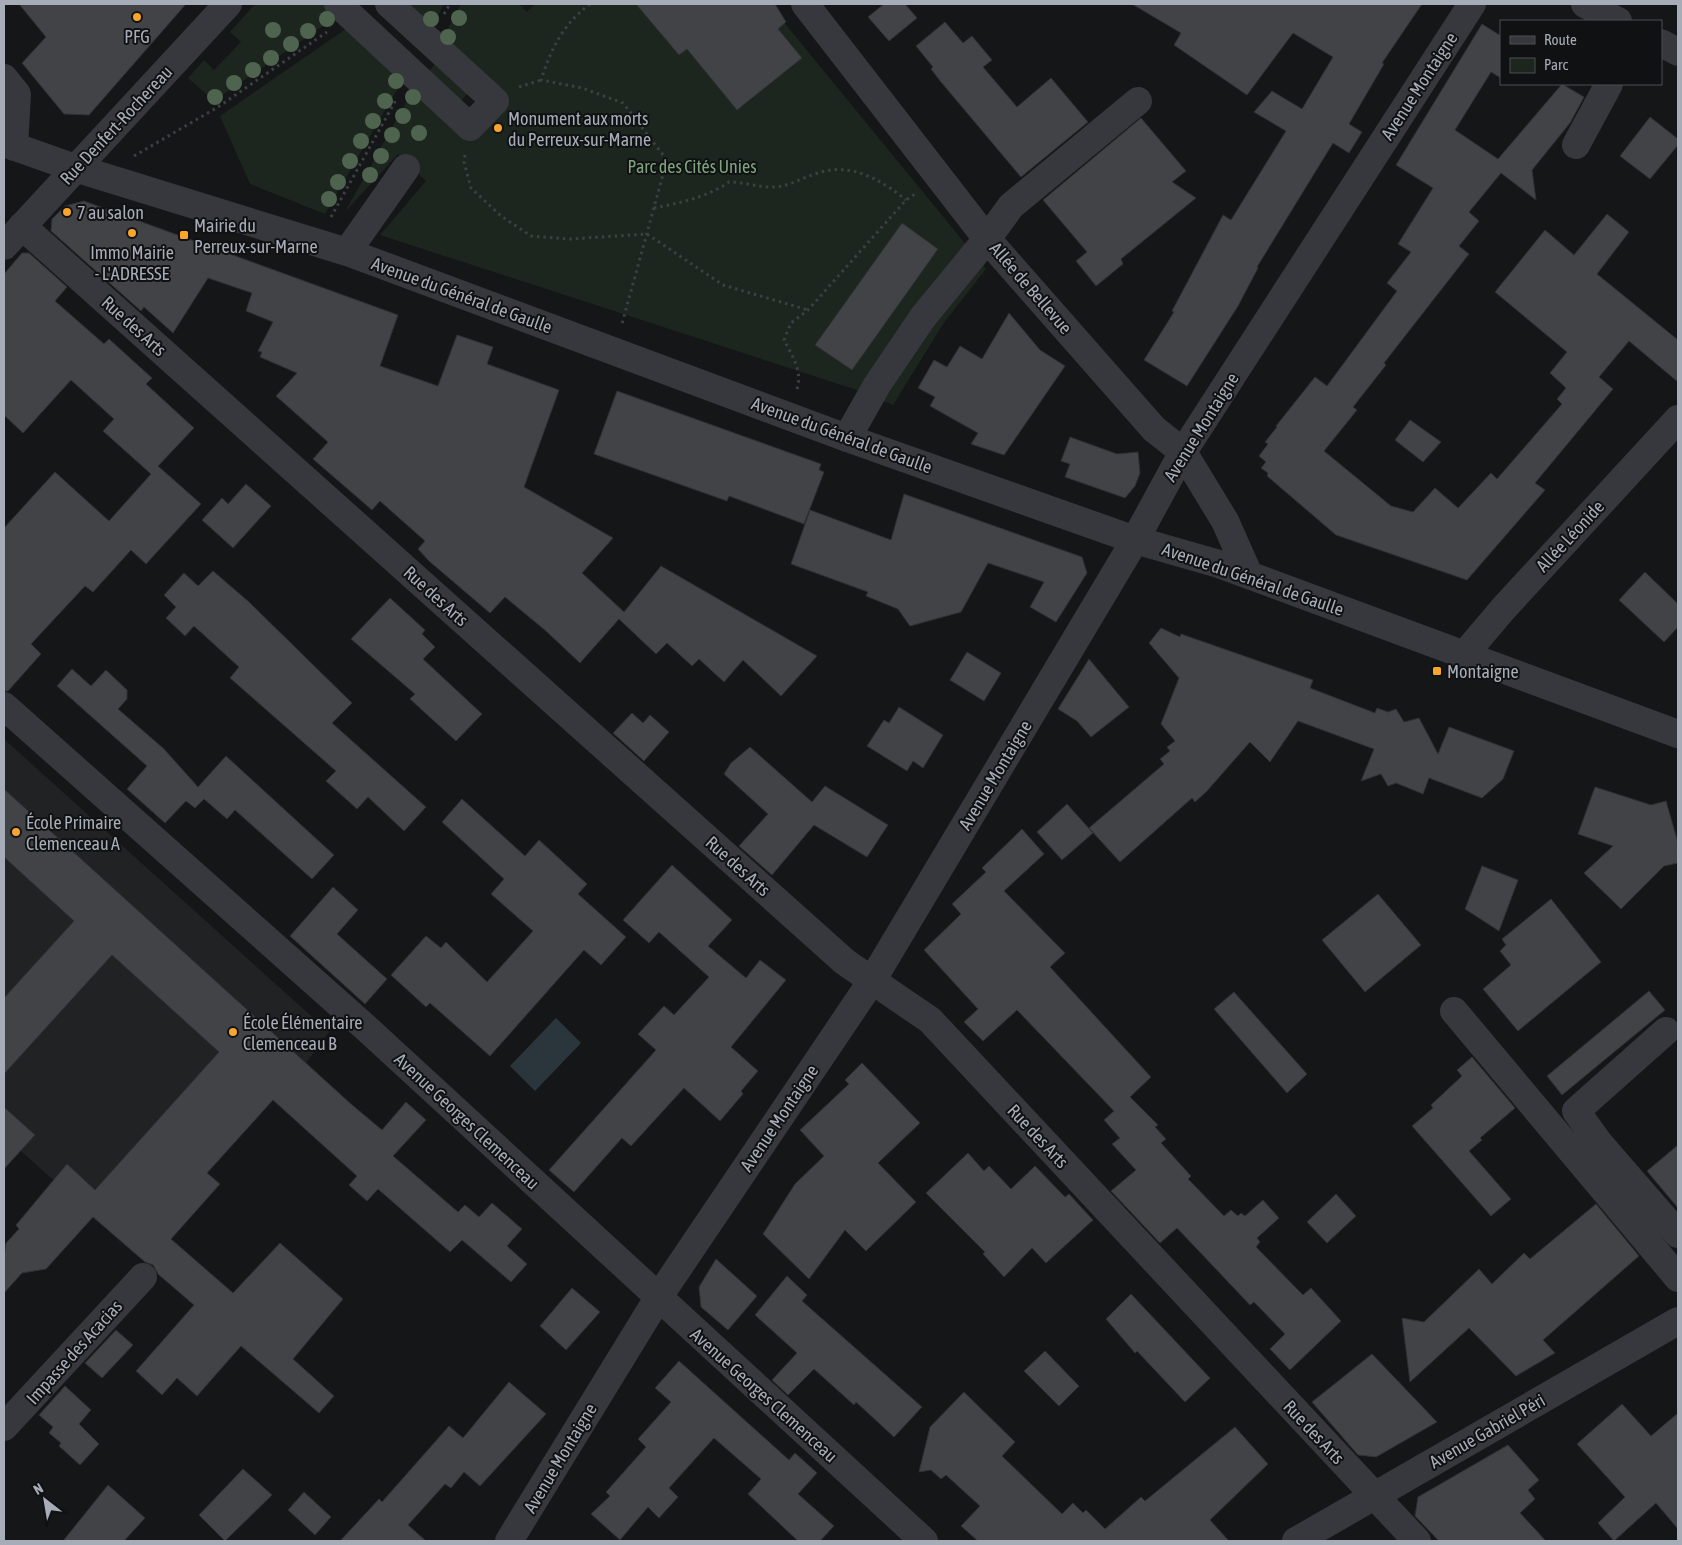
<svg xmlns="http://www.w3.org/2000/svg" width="1682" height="1545" font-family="'Asap Condensed',sans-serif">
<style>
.built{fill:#212224}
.green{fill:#1d261e}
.water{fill:#2b363c}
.building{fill:#414347;stroke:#2f3034}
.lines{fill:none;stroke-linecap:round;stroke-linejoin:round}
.path{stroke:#3c3f44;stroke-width:3;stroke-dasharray:2.5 4;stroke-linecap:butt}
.minor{stroke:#36383d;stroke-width:28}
.tree{fill:#4f644f}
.poi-dot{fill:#f8a52c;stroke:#101112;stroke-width:2}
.labels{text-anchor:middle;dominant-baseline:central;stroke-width:4;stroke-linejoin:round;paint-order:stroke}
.poi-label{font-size:18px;fill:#a7adb8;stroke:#101112;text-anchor:start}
.street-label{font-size:18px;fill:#a7adb8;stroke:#101112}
.park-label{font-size:18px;fill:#7ea47d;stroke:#101112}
</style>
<rect width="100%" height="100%" fill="#151617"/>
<path class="built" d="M4 739 329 1032 306 1063 135 1253 4 1136Z"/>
<path class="green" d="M255 4H326L339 15 214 101 188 78 204 60 214 70 241 42 230 32Z
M396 4H444L429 32Z
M461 4H519L527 12 535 4H769L986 269 943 324 893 405 863 392 380 235 426 181 398 154 345 212 415 86 457 123 490 90 440 43Z
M350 26 405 76 325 214 250 184 220 116Z
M437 62 469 92 460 102 428 72Z"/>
<path class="water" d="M556 1018 581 1043 535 1091 510 1066Z"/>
<path class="building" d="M19 4H186L89 115 64 114 22 63 46 37Z
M636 4H775L786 22 778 29 802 58 737 110 687 49 679 55Z
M884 4H905L917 18 889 41 868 17Z
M1132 4H1422L1382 63 1384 64 1349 124 1362 132 1349 153 1333 143 1257 267 1258 268 1238 306 1187 386 1144 360 1174 312 1172 311 1223 215 1231 220 1286 131 1254 112 1272 91 1302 109 1333 57 1293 33 1247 95 1174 45 1181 33Z
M945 22 963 43 972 36 992 60 983 67 1017 107 1051 78 1088 122 1021 177 941 82 931 69 933 67 916 46Z
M1482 24 1501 36V78L1491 72 1455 130 1498 159 1562 84 1584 97 1570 123 1532 170 1536 200 1501 173 1469 212 1479 221 1459 246 1469 254 1384 363 1386 365 1353 407 1357 410 1324 451 1391 506 1413 512 1435 488 1458 508 1491 473 1497 479 1562 404 1557 399 1566 388 1550 373 1567 352 1495 292 1545 230 1574 255 1607 214 1629 232 1597 274 1678 340V382L1629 341 1599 377 1613 389 1535 483 1545 490 1467 580 1336 535 1267 476 1268 473 1261 468 1266 462 1259 456 1268 444 1265 442 1277 427 1276 426 1315 377 1327 386 1397 291 1387 283 1411 252 1398 244 1433 188 1396 165Z
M1650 117 1678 139V145L1650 179 1620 156Z
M1141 118 1186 171 1172 182 1196 198 1121 259 1123 264 1096 286 1076 261 1087 252 1043 200Z
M84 201 398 315 380 366 438 386 457 335 493 347 487 364 559 390 524 487 613 538 582 573 624 612 661 566 817 656 781 696 743 660 724 682 699 659 692 666 667 643 656 654 619 619 580 663 546 631 505 597 490 613 429 561 418 549 425 541 380 501 372 510 313 459 328 442 276 396 297 373 260 357 262 352 258 351 273 322 246 311 252 293 208 278 173 333 144 307 141 311 51 231 52 219 65 206Z
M902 223 938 249 852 370 815 345Z
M22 253H29L67 287 55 301 104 344 109 339 152 378 146 384 194 428 158 466 201 504 146 564 131 550 93 592 85 586 31 644 41 654 8 691H4V528L55 472 109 521 151 474 103 431 114 419 71 380 23 433 4 415V274Z
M1009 313 1040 350 1065 366 1004 455 971 444 978 433 930 406 935 397 918 388 934 360 947 367 960 346 982 359Z
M617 391 821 464 819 470 824 472 804 524 729 496 727 501 594 454Z
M1410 420 1441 442 1423 462 1395 440Z
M1070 437 1117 454 1138 452 1140 473 1135 486 1125 498 1065 477 1070 464 1061 461Z
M246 484 271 506 233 548 202 520 222 498 228 504Z
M904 494 1082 557 1087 573 1056 622 1030 607 1044 582 988 563 961 612 910 626 898 609 866 596 868 592 791 564 810 510 891 540Z
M213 571 249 602 352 703 332 723 426 807 404 831 368 797 357 809 326 781 336 771 230 678 239 667 194 626 185 636 166 618 176 607 164 595 184 573 198 586Z
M1645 572 1678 604V627L1664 642 1619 600Z
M390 598 425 630 422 634 435 647 423 659 482 714 456 741 410 699 415 694 351 639Z
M1161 628 1180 637 1181 634 1313 680 1310 688 1375 713 1377 708 1388 712 1396 709 1404 722 1419 718 1438 754 1449 727 1514 751 1503 779 1482 798 1429 778 1423 794 1396 783 1388 786 1381 774 1361 781 1374 749 1298 721 1270 762 1250 742 1207 791 1195 802 1192 798 1120 862 1089 828 1164 764 1160 759 1170 751 1167 747 1175 741 1161 724 1179 678 1149 643Z
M967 652 1001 673 984 701 950 680Z
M1089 659 1129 707 1091 737 1077 721 1058 709Z
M72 669 91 686 106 670 127 690V699L118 709 164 749 198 787 226 756 334 855 312 879 235 810 227 819 204 799 195 808 186 801 165 823 127 789 147 766 57 686Z
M899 707 943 735 923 768 913 761 907 771 867 746 884 720 889 723Z
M632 713 643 723 650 715 669 732 644 761 613 733Z
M750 747 812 802 825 786 888 825 867 857 814 825 772 875 739 846 768 814 724 774 731 763Z
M1595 787 1651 805 1666 801 1678 843V863L1664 866 1621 909 1584 873 1613 846 1578 834Z
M4 789 351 1104 382 1130 406 1102 426 1120 393 1156 458 1212 465 1205 479 1217 492 1203 522 1229 507 1246 527 1264 511 1282 462 1240 450 1252 378 1189 367 1201 349 1185 357 1176 273 1100 207 1173 220 1184 171 1239 233 1293 280 1243 343 1299 293 1359 334 1396 319 1413 241 1346 197 1396 177 1378 162 1395 136 1371 194 1305 158 1274 153 1265 145 1262 93 1217 46 1269 22 1273 4 1293V1258L6 1243 19 1229 16 1225 67 1164 95 1190 219 1052 112 955 4 1074V998L74 921 4 857Z
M462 799 525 856 539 840 587 884 578 894 626 937 601 965 584 950 490 1056 430 1003 426 1007 391 975 426 936 441 948 446 942 487 982 533 931 491 894 504 879 442 822Z
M1067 804 1093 833 1062 860 1037 832Z
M1022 829 1044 854 1004 891 1065 953 1050 967 1151 1077 1130 1097 1158 1125 1155 1127 1166 1139 1161 1143 1191 1176 1188 1179 1224 1216 1231 1210 1238 1216 1241 1213 1245 1216 1263 1200 1279 1218 1257 1238 1260 1242 1256 1247 1303 1295 1311 1288 1341 1321 1290 1370 1270 1349 1285 1334 1254 1302 1250 1305 1177 1228 1160 1243 1111 1191 1136 1170 1112 1144 1120 1138 1104 1120 1114 1111 1017 1010 983 1041 964 1022 978 1009 924 950 961 914 952 904 986 872 982 868Z
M672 865 732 920 708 946 746 978 760 960 786 980 731 1047 758 1071 741 1091 743 1094 720 1121 684 1088 631 1146 622 1138 574 1192 549 1170 656 1050 638 1034 664 1006 674 1015 709 977 659 932 649 943 623 920Z
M1482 866 1518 880 1499 931 1465 909Z
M333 887 358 910 337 934 387 979 365 1004 290 936Z
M1378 894 1421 945 1365 992 1322 940Z
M1551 899 1601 962 1518 1031 1483 989 1511 965 1500 951 1506 945 1502 939Z
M1649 991 1665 1010 1562 1095 1547 1076Z
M1234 992 1307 1074 1287 1093 1214 1009Z
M1472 1057 1515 1108 1480 1138 1482 1140 1469 1151 1511 1199 1491 1216 1412 1126 1433 1108 1431 1105 1462 1076 1457 1070Z
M862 1063 920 1123 878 1163 916 1202 866 1251 845 1230 809 1279 763 1234 795 1184 824 1156 800 1130 849 1084 845 1080Z
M4 1107 35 1135 4 1169Z
M1678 1145V1208L1647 1171Z
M968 1153 984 1171 989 1166 1011 1189 1035 1166 1065 1197 1069 1194 1093 1220 1046 1263 1032 1248 1004 1277 983 1254 985 1252 926 1193Z
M1336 1194 1356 1216 1327 1243 1307 1222Z
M1596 1204 1639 1256 1543 1340 1555 1353 1516 1376 1469 1328 1410 1382 1402 1318 1424 1322 1479 1269 1492 1284 1524 1253 1530 1259Z
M716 1259 757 1296 728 1330 701 1307 699 1287Z
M787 1276 807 1295 802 1301 922 1407 894 1437 856 1402 854 1405 814 1369 788 1395 772 1380 797 1353 755 1315Z
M572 1288 600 1312 566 1350 540 1326Z
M1131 1294 1210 1378 1185 1402 1137 1351 1135 1353 1106 1319Z
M116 1330 133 1345 102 1378 85 1363Z
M1045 1351 1079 1386 1059 1406 1024 1371Z
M1372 1354 1437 1422 1376 1457 1358 1455 1312 1402Z
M679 1361 789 1460 795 1453 817 1473 798 1494 834 1526 820 1541H798L748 1494 761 1479 714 1438 669 1488 678 1497 659 1518 648 1507 620 1540 591 1514 610 1496 606 1492 646 1447 638 1439 671 1402 655 1388Z
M509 1382 546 1414 480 1486 464 1472 451 1488 445 1484 408 1525 426 1541H340L379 1499 382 1502 449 1426 463 1438Z
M65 1386 91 1410 79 1424 99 1444 80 1465 59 1446 61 1443 49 1433 53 1427 39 1415Z
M964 1392 1015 1442 1002 1456 1062 1514 1073 1503 1083 1513 1086 1510 1105 1529 1141 1497 1145 1501 1235 1427 1268 1464 1210 1520 1229 1541H978L961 1526 980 1506 946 1475 941 1479 931 1470 919 1472 930 1427Z
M1622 1404 1651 1436 1678 1413V1529L1656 1503 1614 1541 1598 1523 1625 1497 1577 1444Z
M1508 1445 1539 1480 1528 1490 1535 1499 1520 1513 1546 1541H1439L1415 1516 1418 1497Z
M243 1469 272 1495 225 1541 199 1515Z
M108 1485 145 1518 124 1541H63Z
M304 1492 331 1517 315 1535 288 1510Z"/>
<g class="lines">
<path class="path" d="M590 4C563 24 551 49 541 80L582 88 623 103 667 160 622 324
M444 14 450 4
M519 87 541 80
M465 155 464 162 471 188 501 216 531 236 570 239 647 234 723 285 808 310
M134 156 218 107 327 32
M654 208C679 203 708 197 729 182 744 182 760 188 775 187 789 186 802 178 815 174 849 161 880 179 906 200
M331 217 397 98
M797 389C803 372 792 355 784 340L791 323 808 310 906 200 915 194"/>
<path class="minor" d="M338 4 470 127 495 101 389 4
M805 4 987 239 1154 429 1183 452 1225 521 1249 575
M1585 4 1618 21
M1661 43 1678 52
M4 78 17 94 14 147
M4 143 75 168 347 252 847 438 1135 540 1219 564 1678 734
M1576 145 1609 84
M22 226 845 962 930 1020 1417 1541
M4 246 228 4
M347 252 406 168
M847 438 877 385 923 317 987 239 1011 206 1138 101
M1464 655 1503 609 1678 419
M4 706 365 1027 924 1541
M1454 1011 1678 1278
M1666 1031 1576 1111 1599 1143 1678 1234
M4 1427 143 1277
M509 1541 658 1298 873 979 1135 540 1183 452 1472 4
M1296 1541 1678 1321"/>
</g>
<g class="tree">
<circle cx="459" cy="18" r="8"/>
<circle cx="327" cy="19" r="8"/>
<circle cx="431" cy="19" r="8"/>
<circle cx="273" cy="30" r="8"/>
<circle cx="308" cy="31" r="8"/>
<circle cx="448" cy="37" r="8"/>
<circle cx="291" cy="44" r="8"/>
<circle cx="271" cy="58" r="8"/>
<circle cx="253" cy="70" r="8"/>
<circle cx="396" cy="81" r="8"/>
<circle cx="234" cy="83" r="8"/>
<circle cx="215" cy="97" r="8"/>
<circle cx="413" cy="97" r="8"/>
<circle cx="385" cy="101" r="8"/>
<circle cx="403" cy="116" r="8"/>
<circle cx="373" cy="121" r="8"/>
<circle cx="419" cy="133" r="8"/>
<circle cx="392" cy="135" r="8"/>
<circle cx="361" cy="141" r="8"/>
<circle cx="381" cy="156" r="8"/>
<circle cx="350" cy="161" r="8"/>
<circle cx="370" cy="175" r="8"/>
<circle cx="338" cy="182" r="8"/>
<circle cx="329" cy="199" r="8"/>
</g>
<g class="poi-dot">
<circle cx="137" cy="17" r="5"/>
<circle cx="498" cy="128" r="5"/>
<circle cx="67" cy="212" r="5"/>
<circle cx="132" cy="233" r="5"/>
<rect x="179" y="230" width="10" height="10" rx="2.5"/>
<rect x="1432" y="666" width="10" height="10" rx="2.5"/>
<circle cx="16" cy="832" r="5"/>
<circle cx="233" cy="1032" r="5"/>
</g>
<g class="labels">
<g class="poi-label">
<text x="137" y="36" text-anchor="middle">PFG</text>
<text x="508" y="118">Monument aux morts<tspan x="508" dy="21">du Perreux-sur-Marne</tspan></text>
<text x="77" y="212">7 au salon</text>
<text x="194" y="225">Mairie du<tspan x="194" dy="21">Perreux-sur-Marne</tspan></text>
<text x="132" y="252" text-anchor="middle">Immo Mairie<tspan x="132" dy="21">- L'ADRESSE</tspan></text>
<text x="1447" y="671">Montaigne</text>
<text x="26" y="822">École Primaire<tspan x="26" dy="21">Clemenceau A</tspan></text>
<text x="243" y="1022">École Élémentaire<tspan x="243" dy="21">Clemenceau B</tspan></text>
</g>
<g class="street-label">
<text transform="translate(1419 86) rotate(-57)">Avenue Montaigne</text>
<text transform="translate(116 125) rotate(-47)">Rue Denfert-Rochereau</text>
<text transform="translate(1031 288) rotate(49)">Allée de Bellevue</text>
<text transform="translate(462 295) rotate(20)">Avenue du Général de Gaulle</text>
<text transform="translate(134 326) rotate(42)">Rue des Arts</text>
<text transform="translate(1201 427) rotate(-58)">Avenue Montaigne</text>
<text transform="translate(842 435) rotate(20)">Avenue du Général de Gaulle</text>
<text transform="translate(1570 536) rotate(-47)">Allée Léonide</text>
<text transform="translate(1253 579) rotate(19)">Avenue du Général de Gaulle</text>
<text transform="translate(436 596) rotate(42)">Rue des Arts</text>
<text transform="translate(995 775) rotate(-59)">Avenue Montaigne</text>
<text transform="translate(738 866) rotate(42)">Rue des Arts</text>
<text transform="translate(779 1118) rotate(-56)">Avenue Montaigne</text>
<text transform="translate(467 1121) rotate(43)">Avenue Georges Clemenceau</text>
<text transform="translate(1038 1136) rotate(47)">Rue des Arts</text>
<text transform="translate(74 1352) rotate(-48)">Impasse des Acacias</text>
<text transform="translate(764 1395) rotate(42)">Avenue Georges Clemenceau</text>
<text transform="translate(1487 1431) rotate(-30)">Avenue Gabriel Péri</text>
<text transform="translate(1314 1432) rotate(47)">Rue des Arts</text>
<text transform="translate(560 1458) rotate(-59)">Avenue Montaigne</text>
</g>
<g class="park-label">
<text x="692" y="166">Parc des Cités Unies</text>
</g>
</g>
<rect width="1682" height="1545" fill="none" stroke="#a7adb8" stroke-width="10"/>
<rect x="1500" y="20" width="162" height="65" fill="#101112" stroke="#4c4f54"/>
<rect x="1510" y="36" width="25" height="8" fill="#36383d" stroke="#4c4f54"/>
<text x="1544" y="45" font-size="15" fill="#a7adb8">Route</text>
<rect x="1510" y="58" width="25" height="15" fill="#1d261e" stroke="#4c4f54"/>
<text x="1544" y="70" font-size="15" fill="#a7adb8">Parc</text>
<g transform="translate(45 1500) rotate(329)" stroke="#101112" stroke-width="4" paint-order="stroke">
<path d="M0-4L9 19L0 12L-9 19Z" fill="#a7adb8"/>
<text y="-8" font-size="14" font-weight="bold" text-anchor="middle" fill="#a7adb8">N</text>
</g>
</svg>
